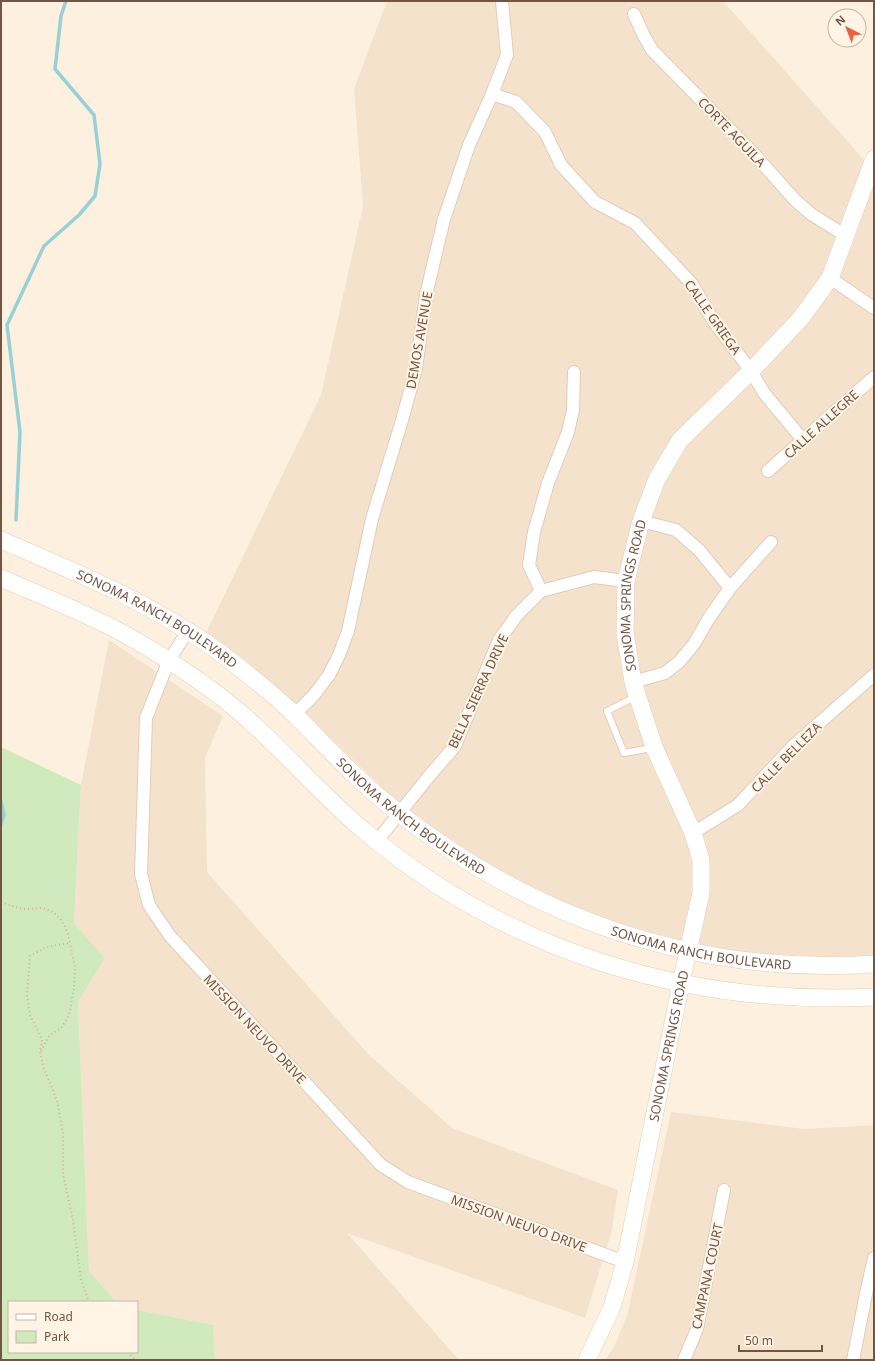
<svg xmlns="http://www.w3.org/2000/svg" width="875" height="1361" font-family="'Noto Sans',sans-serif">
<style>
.residential{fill:#f5e2cd}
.green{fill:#d0eabd}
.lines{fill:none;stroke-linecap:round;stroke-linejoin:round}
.stream{stroke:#99d0d8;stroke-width:3.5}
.lane-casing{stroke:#e1ccba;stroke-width:8}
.street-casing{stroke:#e1ccba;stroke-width:14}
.secondary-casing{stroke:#e6cdb8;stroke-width:18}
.path{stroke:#d7b099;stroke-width:2;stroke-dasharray:1 3;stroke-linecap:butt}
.lane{stroke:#fff;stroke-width:6}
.street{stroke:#fff;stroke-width:12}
.secondary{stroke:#fff;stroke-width:17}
.labels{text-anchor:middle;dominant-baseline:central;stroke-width:4;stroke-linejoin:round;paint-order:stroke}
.street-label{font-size:13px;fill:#735546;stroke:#fff4e5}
</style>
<rect width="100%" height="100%" fill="#fdf0de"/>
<path class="residential" d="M387 1H723L874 171V958L854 961 750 955 685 941 630 927 568 905 482 865 411 816 299 707 204 637 321 395 363 206 354 89Z
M109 640 223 716 205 758 207 872 369 1055 452 1128 618 1190 612 1230 585 1318 347 1233 459 1360H215L213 1325 137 1310V1302H116L89 1272 78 1002 105 958 74 923 81 785Z
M671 1112 804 1129 874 1125V1360H605L614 1347 627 1316Z"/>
<path class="green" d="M1 747 81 785 74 923 105 958 78 1002 89 1271 116 1302H9V1352H137V1310L213 1325 215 1360H1Z"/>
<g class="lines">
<path class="stream" d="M16 520 20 432 7 325 44 246 79 215 95 196 100 164 94 115 55 69 61 16 66 1
M1 802 4 815 1 824"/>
<defs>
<path id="lane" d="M637 696 607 711 624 753 652 748"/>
<path id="street" d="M634 14 643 34 652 50 754 154 795 200 811 214 846 236
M492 94 516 102 545 132 561 165 595 202 635 223 692 284 714 322 751 371 764 393 803 440
M830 278 874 308
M768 471 874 377
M641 521 676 530 699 550 730 588
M541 591 529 565 534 532 548 483 568 432 573 410 574 372
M188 631 169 660 146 718 141 874 149 905 170 936 381 1165 408 1182 625 1262
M633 682 665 673 679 662 694 644 709 618 730 588 771 542
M294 715 314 695 329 675 339 655 348 631 372 519 402 420 416 369 426 295 444 219 469 145 492 94 507 55 502 1
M693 833 738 805 793 746 874 675
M377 841 430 775 455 746 499 640 517 615 541 591 594 577 626 581
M684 1360 697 1329 724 1190
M853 1360 866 1294 874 1258"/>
<g id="secondary">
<path id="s1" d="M1 540C75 572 150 602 215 649 243 670 271 692 296 716 327 747 356 779 390 806 529 918 695 976 874 964"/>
<path d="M1 578C38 594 75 609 111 627 146 645 180 667 213 691 268 731 311 786 363 830 507 952 687 1006 874 997"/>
<path id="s2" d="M587 1360 612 1307 625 1262 681 983 701 893V860L693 833 654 747 633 682 625 633 626 581 641 521 657 479 680 440 751 371 801 318 830 278 874 159"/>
</g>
</defs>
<use href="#lane" class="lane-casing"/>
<use href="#street" class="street-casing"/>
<use href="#secondary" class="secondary-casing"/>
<path class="path" d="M1 902C9 905 17 908 25 909 30 909 35 908 41 908 59 910 67 927 70 943L46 947 30 956 27 995 30 1015 42 1040 40 1052 44 1069 57 1100 63 1133V1174L73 1220 81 1280 89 1302
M41 1051 49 1036 61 1028 69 1016 74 988 75 967 70 943
M128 1352 135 1360"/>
<use href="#lane" class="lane"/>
<use href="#street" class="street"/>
<use href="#secondary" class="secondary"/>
</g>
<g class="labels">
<g class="street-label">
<text transform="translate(732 132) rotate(46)">CORTE AGUILA</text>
<text transform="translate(713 317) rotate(55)">CALLE GRIEGA</text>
<text transform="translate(419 340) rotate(-80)">DEMOS AVENUE</text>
<text transform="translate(821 424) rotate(-42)">CALLE ALLEGRE</text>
<text stroke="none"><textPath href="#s2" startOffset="794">SONOMA SPRINGS ROAD</textPath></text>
<text stroke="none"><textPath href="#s1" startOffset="175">SONOMA RANCH BOULEVARD</textPath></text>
<text transform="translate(478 691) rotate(-65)">BELLA SIERRA DRIVE</text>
<text transform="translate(786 757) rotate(-45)">CALLE BELLEZA</text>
<text stroke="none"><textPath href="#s1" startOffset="499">SONOMA RANCH BOULEVARD</textPath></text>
<text stroke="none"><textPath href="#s1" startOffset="823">SONOMA RANCH BOULEVARD</textPath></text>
<text transform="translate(255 1029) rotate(47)">MISSION NEUVO DRIVE</text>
<text stroke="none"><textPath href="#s2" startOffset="326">SONOMA SPRINGS ROAD</textPath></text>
<text transform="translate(519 1223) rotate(20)">MISSION NEUVO DRIVE</text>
<text transform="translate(707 1276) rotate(-78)">CAMPANA COURT</text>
</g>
</g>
<rect width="875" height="1361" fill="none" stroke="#735546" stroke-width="4"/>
<rect x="8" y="1301" width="130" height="52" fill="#fff4e5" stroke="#c7b4a5"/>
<rect x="16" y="1314" width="20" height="6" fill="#ffffff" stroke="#c7b4a5"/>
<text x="44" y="1321" font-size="12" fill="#735546">Road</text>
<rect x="16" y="1331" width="20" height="12" fill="#d0eabd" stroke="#c7b4a5"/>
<text x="44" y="1341" font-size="12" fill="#735546">Park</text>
<g transform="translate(847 28) rotate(318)"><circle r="19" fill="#fff4e5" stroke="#c7b4a5"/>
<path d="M0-3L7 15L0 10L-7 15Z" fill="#ec623e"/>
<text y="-6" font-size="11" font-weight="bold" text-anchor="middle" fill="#735546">N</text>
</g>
<path d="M739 1345v6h83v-6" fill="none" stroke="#735546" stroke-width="2"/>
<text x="745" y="1345" font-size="12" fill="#735546" stroke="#fff4e5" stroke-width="3" paint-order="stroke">50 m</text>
</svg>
